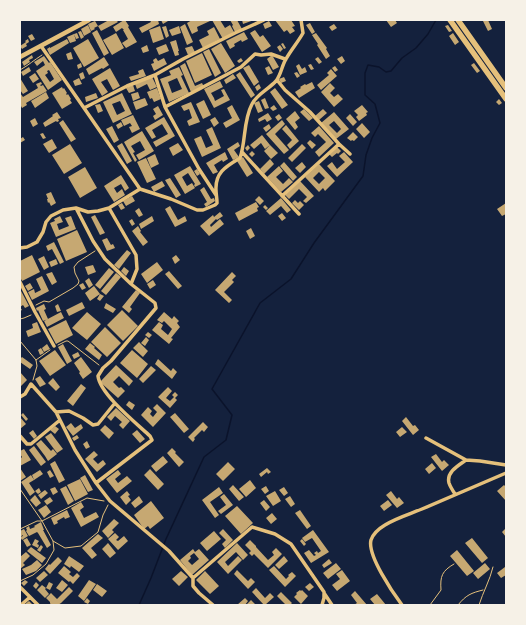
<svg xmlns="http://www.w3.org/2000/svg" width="526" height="625" font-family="Rubik,sans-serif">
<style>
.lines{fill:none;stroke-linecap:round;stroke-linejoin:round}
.stream{stroke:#0b132b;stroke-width:1.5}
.building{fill:#c6a872;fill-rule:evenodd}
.path{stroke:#e5c07b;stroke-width:1}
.minor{stroke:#e5c07b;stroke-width:3.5}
.tertiary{stroke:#e5c07b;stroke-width:4.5}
.primary{stroke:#e5c07b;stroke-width:5.5}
</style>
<rect width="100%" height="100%" fill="#14213d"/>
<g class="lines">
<path class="stream" d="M139 605 151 578 166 539 204 457 226 440 232 415 212 389 260 303 291 279 314 243 363 176 366 155 372 138 380 123 375 104 365 95V73L368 65 379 67 386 72 391 71 402 58 416 48 428 34 436 20"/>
</g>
<path class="building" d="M109 20H116L118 22 101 31 98 26Z
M124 20H125L129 26 128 27 137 42 126 48 122 43 128 39 123 30H124L122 28 116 32 113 27Z
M150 20H158L159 24 142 33 139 28 151 22Z
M161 20H168V21L163 24Z
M192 20H209L210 21 197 27 198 31 192 34 187 23Z
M212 20H220L225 28 230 25 234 32 223 39Z
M230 20H237L242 29 235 32 232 26 233 25Z
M242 20H254L243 24Z
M275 20H291L295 26 292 27 295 31 290 34 287 30 284 32Z
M386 20H395L397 23 391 27Z
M484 20H488L492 29 488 31 483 21Z
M95 21 98 26 94 28 95 29 91 31 88 24Z
M269 21 272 26 265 29 263 24Z
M310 23 315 32 312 34 306 25Z
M185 24 193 42 187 45 180 27Z
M334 24 337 28 332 31 329 27Z
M88 25 91 32 84 36 81 29Z
M448 25 452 31 449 32 445 26Z
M160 26 164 39 153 43 149 30Z
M166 26 169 36 166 38 162 27Z
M179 26 181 33 172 36 169 30Z
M214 27 220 39 203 48 199 40 209 35 207 31Z
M97 30 109 53 104 56 92 33Z
M255 30 260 37 263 35 271 46 262 52 250 33Z
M81 31 84 37 81 39 78 32Z
M244 32 248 39 242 42 241 40 234 44 235 46 230 49 226 41Z
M77 33 79 38 76 39 74 34Z
M116 33 124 48 112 55 103 40Z
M316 33 327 48 326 49 330 56 326 59 317 45 318 44 312 35Z
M453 33 459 42 455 45 449 36Z
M32 34 35 39 31 41 28 36Z
M74 34 76 41 70 43 67 37Z
M28 39 29 42 26 44 27 46 22 49 20 46 26 42 25 41Z
M67 39 69 43 50 55 47 49 50 47V48Z
M88 39 99 58 84 67 73 48Z
M176 40 179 51H178L179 55 175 56 170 42Z
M221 43 235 66 225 73 211 49Z
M283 43 286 48 284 49 281 44Z
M166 44 169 51 159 55 156 48Z
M147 45 149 51 143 53 141 48Z
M280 45 283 49 280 52 277 47Z
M192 46 195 52 188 55 185 48Z
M209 49 221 73 215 77 203 52Z
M71 52 73 59 68 60 66 54Z
M202 53 212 75 195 83 186 61Z
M32 55 33 58 29 60 30 62 24 66 22 62Z
M272 55 279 67 273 70 267 59Z
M44 56 49 63 50 62 62 80 48 90 36 71 45 65 43 61 37 66 34 62ZM49 70 54 79 50 82 45 75 48 73 47 71Z
M342 56 345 61 341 64 337 59Z
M104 57 109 65 103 69 102 68 89 75 86 69Z
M318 57 322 62 319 64 315 59Z
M156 58 158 61 164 58 167 64 154 71 151 64 154 63 153 60Z
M241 58 243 61 239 63 237 61Z
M81 63 82 67 78 69 77 65Z
M185 63 195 86 202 83 204 87 191 92 180 66Z
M474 63 480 71 477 73 471 65Z
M299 64 302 69 305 67 307 72 300 75 296 66Z
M311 64 314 69 311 70 308 65Z
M249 65 259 82 254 86 243 68Z
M269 66 273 73 268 75 265 68Z
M335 66 338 70 335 72 332 68Z
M29 67 31 71 23 76 21 72Z
M179 67 183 75 181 76 189 93 169 102 160 79 171 75 169 71ZM177 78 182 89 172 93 168 82Z
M110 68 120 86 113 90 107 79 101 82 108 92 102 96 92 79Z
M143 69 146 76 131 81 129 77 139 74 138 71Z
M331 69 337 76 321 90 317 85 329 75 327 73Z
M83 72 85 78 81 80 79 74Z
M240 72 255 95 251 98 236 75Z
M297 72 300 76 297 78 294 73Z
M35 73 39 79 33 83 29 77Z
M233 74 236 78 226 84 224 80Z
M152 77 157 87 150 90 147 84 137 89 135 84Z
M284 77 286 81 281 83 279 79Z
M20 78 28 91 23 94 20 90Z
M79 78 82 84 75 86 73 81Z
M220 81 223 87 211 93 214 98 215 101 224 96 221 90 224 89 230 100 214 108 204 89Z
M41 82 42 84 40 85 41 86 43 85 47 91 26 103 27 105 22 108 20 104V93L23 97 38 88 36 84Z
M312 82 315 88 299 98 295 92 301 88 300 87 305 84 306 85Z
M330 83 335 88 330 93 334 97 338 94 343 99 334 107 321 92Z
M259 84 261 88 257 91 255 87Z
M133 85 135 91 129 93 126 88Z
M62 87 63 89 64 88 67 93 66 94 67 95 68 94 71 99 70 100 72 103 62 109 52 93Z
M157 88 161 99 154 102 152 98 150 99 147 92Z
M275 88 288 105 282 109 270 92Z
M46 92 49 98 35 108 31 101Z
M138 92 140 98 133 101 131 94Z
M96 93 98 98 86 102 85 97Z
M122 93 132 114 113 123 103 102ZM120 101 125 111 117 115 112 104Z
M145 98 148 105 136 110 133 102Z
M265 98 269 108 265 109 261 100Z
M499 99 502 103 499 105 496 102Z
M204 100 211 115 203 119 196 104Z
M259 101 263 111 258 113 254 103Z
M191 102 200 122 189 126 187 121 192 118 189 109 184 111 181 106Z
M100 104 103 111 98 113 95 105Z
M232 105 240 120 226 128 223 123 232 118 227 108Z
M274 105 277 109 273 111 270 108Z
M362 105 368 112 366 113 367 115 359 121 356 117 358 115 354 111Z
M158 106 163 115 155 120 153 116 156 114 153 109Z
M304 109 313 118 309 121 300 112Z
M323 109 327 113 319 120 315 116Z
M295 111 300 118 295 122 298 127 295 130 286 119Z
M57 112 61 118 58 119 59 121 57 122 56 121 45 127 43 123 53 116 52 115Z
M334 112 349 129 336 139 321 123ZM334 121 341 129 337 133 329 125Z
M268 113 272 119 267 122 265 119 259 122 258 119Z
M279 114 282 118 278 121 275 117Z
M350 114 357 122 353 126 346 118Z
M133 115 140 129 132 133 129 127 132 126 130 123 124 126 121 120Z
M164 117 175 136 156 147 153 142 168 134 162 124 152 130 156 137 152 139 145 128Z
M215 117 219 123 214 127 210 120Z
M35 118 38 124 33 127 30 121Z
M63 120 76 139 71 142 59 123Z
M282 120 285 124 275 134 289 150 284 154 266 134Z
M121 122 123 126 118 129 116 125Z
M362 123 370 132 364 138 356 129Z
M269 124 271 128 266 132 263 128Z
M286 125 299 141 290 149 287 145 292 140 282 129Z
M112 126 119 140 114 143 106 129Z
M319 126 334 143 319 157 315 152 326 142 318 134 315 137 311 133Z
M212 127 221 148 202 157 194 139 201 136 206 148 213 145 206 130Z
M142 131 154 151 139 160 136 155 145 150 140 141 131 146 135 152 133 153 137 160 135 162 124 142Z
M353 132 358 137 354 141 352 140 351 141 347 138Z
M43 133 46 138 43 139 40 134Z
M262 135 270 145 265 149 261 143 254 149 250 145Z
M23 137 25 140 20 143V139Z
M52 139 57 148 49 153 43 144Z
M310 140 316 145 312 149 307 143Z
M238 142 240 146 234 150 239 157 233 160 227 149Z
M122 143 132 161 127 164 117 146Z
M178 143 183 150 173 156 169 148Z
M70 144 82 163 64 174 52 155Z
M302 144 306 148 292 162 288 158Z
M248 145 250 148 247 151 245 148Z
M270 145 278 153 271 159 264 151Z
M337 147 341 151 338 154 337 153 332 157 329 154Z
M252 151 255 154 252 157 249 154Z
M225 152 228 159 223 162 222 160 214 165 218 172 213 174 206 163Z
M344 152 353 162 337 177 327 166 332 162 337 169 345 162 339 156Z
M155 154 159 164 151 168 147 158Z
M243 157 253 173 247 177 237 161Z
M146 158 156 179 147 183 137 162Z
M270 159 274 164 264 174 260 169Z
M284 162 297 177 293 181 280 166Z
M302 162 306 167 300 173 295 168Z
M319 164 335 181 325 191 323 188 319 192 305 177ZM319 172 325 178 319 184 313 178Z
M190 166 201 184 195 187 194 185 195 184 188 173 182 177 187 186 192 183 195 188 185 194 174 175Z
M279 166 283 171 276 177 283 184 289 178 293 182 281 192 267 177Z
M85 167 97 188 80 198 68 177Z
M197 169 200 174 197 176 194 171Z
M121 175 129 188 125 191 121 184 114 188 117 193 122 189 125 195 114 202 104 186Z
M170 178 181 195 176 198 165 180Z
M162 181 165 186 154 192 151 187Z
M300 181 314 196 306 203 303 201 307 197 299 189 289 199 285 195Z
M204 187 211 199 214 198 215 201 206 207 204 204 207 202 200 190Z
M51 192 56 203 51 206 49 202 48 203 47 199H48L46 194Z
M132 196 135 201 126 206 123 201Z
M259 196 264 201 260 205 255 200Z
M281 198 291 210 287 213 281 206 270 215 266 211Z
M295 200 298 203 300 201 304 205 299 210 292 203Z
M256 202 259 207 257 208 258 211 239 221 235 213Z
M122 203 125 208 121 210 118 205Z
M506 203V214L502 216 497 209Z
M265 205 268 208 266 210 263 207Z
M170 206 178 220 185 216 187 221 175 227 165 209Z
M139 208 143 215 139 217 135 211Z
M220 212 223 216 217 220 216 219 210 225 211 227 220 219 224 224 209 236 200 226 213 215 214 217Z
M282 213 286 218 282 221 278 216Z
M95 215 105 233 100 235 91 217Z
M60 216 63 222 57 224 59 230 69 226 65 218 71 216 76 229 56 237 50 223 55 221 54 219Z
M152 216 154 221 141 229 139 224Z
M132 219 135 224 132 226 129 221Z
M138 226 141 231 140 232 148 242 143 246 132 231Z
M251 228 255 236 250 239 246 231Z
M77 230 87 252 66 261 57 239Z
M107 238 111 245 113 244 115 248 107 251 102 240Z
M54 242 64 262 60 264 52 249 48 251 46 246Z
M127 250 131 253 119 269 114 265Z
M32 255 40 272 22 281 20 277V261Z
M176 255 180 260 175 264 172 258Z
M44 256 49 267 44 270 38 259Z
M56 259 58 264 51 267 49 262Z
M157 262 163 270 147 283 141 274Z
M93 265 96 272 88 275 85 267Z
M124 267 129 271 126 276 121 271Z
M109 268 114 272 100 289 95 285Z
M169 271 182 286 178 289 165 274Z
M52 272 57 282 52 285 46 274Z
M232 272 236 276 232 280 234 282 224 292 232 300 229 303 215 290Z
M116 273 121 277 106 295 101 291Z
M42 276 49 291 32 300 28 292 34 289 35 293 41 290 36 279Z
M89 278 93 285 89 288 85 281Z
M153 280 156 285 150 289 147 284Z
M30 283 33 288 28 291 25 286Z
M83 283 86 288 82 290 79 285Z
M94 286 100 294 90 301 85 293Z
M20 289 29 306 25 308 23 305 20 307 22 310 20 311Z
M136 290 140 293 130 307 132 309 129 313 122 307Z
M100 294 104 296 100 301 97 299Z
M82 302 85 308 69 316 66 310Z
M106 303 116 309 113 313 104 308Z
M44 304 46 309 44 310 48 319 43 321 38 310 37 311 36 308Z
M58 304 61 311 57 312 55 306Z
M122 310 138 326 123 341 107 325Z
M61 312 64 318 47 327 44 321Z
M87 312 101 324 87 340 72 328Z
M164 312 172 319 174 316 179 321 177 323 180 327 171 338 173 339 169 344 152 330 159 322 163 325 161 329 168 335 172 329 164 321 162 323 157 320Z
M66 320 73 335 56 344 48 329Z
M37 322 41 332 28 337 26 331 33 328 32 324Z
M105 327 121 343 107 357 91 342Z
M148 332 152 335 149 338 145 335Z
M146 337 149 340 145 346 141 343Z
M139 342 148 351 143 357 133 348Z
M90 343 95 347 94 348 102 355 99 360 85 349Z
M47 344 50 349 44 352 42 348Z
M63 344 72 361 67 364 58 347Z
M41 348 44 353 40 355 38 350Z
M55 350 66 365 50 376 39 361Z
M132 350 148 364 137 378 120 363Z
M78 352 80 356 74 359 72 355Z
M22 357 33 365 30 369 20 362V359Z
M81 357 92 372 83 379 79 373 80 372 74 363Z
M158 359 171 371 173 368 177 372 172 379 155 364Z
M116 365 133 381 129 386 119 376 113 382 119 388 121 387 125 391 118 398 100 382Z
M151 366 156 370 143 383 139 379Z
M20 372 27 380 20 387Z
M40 376 46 384 40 387 35 379Z
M53 378 60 387 56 391 48 383Z
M81 384 86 388 73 406 67 401Z
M168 387 172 391 166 398 170 401 174 397 172 395 175 392 178 395 175 398 177 400 170 408 158 397Z
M129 401 135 405 132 410 126 405Z
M157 404 166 413 153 427 141 415 148 407 152 411 150 414 153 417 157 412 153 408Z
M116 408 130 421 123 429 119 425 122 422 115 416 111 421 107 417Z
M23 413 28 419 26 421 21 415Z
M175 413 189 429 184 433 170 417Z
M20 417 26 424 20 429Z
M406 417 413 426 415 425 419 430 413 435 402 421Z
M203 422 208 427 204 432 202 430 194 438 195 439 193 442 188 437Z
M71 423 75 428 81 424 83 428 73 436 66 427Z
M105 425 114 433 109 439 100 430Z
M55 426 59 429 55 434 50 430Z
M402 427 407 432 400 437 396 432Z
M33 430 37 436 34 439 29 433Z
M137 430 145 439 140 443 132 434Z
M51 433 63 449 57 453 45 437Z
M77 435 79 438 74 441 72 438Z
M41 440 51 451 53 449 57 454 48 461 45 456 36 444Z
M87 441 90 447 86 449 83 444Z
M34 446 46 462 41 466 29 450Z
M172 448 176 452 175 453 184 462 179 467 167 453Z
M24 449 31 460 20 466V459L22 457 20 454V451Z
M94 451 98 455 93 459 98 464 103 460 106 464 97 472 85 459Z
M436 454 442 462 444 460 449 465 442 471 431 457Z
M163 456 168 462 156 472 151 466Z
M55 461 65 480 59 483 50 464Z
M228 462 235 469 223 481 216 474Z
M432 463 436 468 429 474 425 469Z
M20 468 26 477 20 481Z
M267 468 271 472 268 474 267 472 261 477 259 474Z
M150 469 164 484 158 490 144 475Z
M40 470 43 474 34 480 32 475Z
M50 470 54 476 50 478 47 472Z
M118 470 121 474 115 479 118 483 127 476 132 481 117 493 106 479Z
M31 475 34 480 29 483 35 492 30 496 21 482Z
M85 475 93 490 88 492 80 478Z
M80 479 88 494 75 501 67 485Z
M250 480 256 488 246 497 239 489Z
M233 485 244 497 239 501 229 489Z
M504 485 506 487V501L497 491Z
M66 486 74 501 68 505 60 489Z
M266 486 269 491 265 494 261 489Z
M55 487 58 492 53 495 50 489Z
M219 487 223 493 210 502 219 515 215 518 202 500Z
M284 487 288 493 284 496 279 490Z
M39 488 41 492 38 494 35 491Z
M45 490 48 493 41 499 38 495Z
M127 491 130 495 128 496 131 500 126 505 120 497Z
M275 491 281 501 273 506 266 496Z
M391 491 397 499 399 497 404 503 397 508 386 495Z
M224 494 233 505 221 514 218 511 226 505 220 497Z
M35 495 41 503 36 507 30 500Z
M139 496 143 502 135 508 131 503Z
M290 496 295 504 291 507 285 499Z
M50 497 53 501 47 505 44 501Z
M264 500 270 507 266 511 260 503Z
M388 500 392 505 384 511 380 506Z
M151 501 164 518 150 529 148 526 144 529 134 515Z
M81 502 84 507 80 510 84 518 96 512 99 517 81 527 71 508Z
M46 505 51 512 44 518 38 510Z
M237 506 253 523 241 534 225 516Z
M67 510 70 517 65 519 64 517 57 521 58 523 54 525 51 518Z
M300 510 311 526 307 529 295 513Z
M272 513 277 519 271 524 266 518Z
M114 519 119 523 112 530 114 532 108 538 102 531Z
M41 522 44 530H43L51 545 47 548 38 533 37 532 29 536 26 531 27 530 26 528 29 526 30 529 35 527 34 526Z
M506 528V537L502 532Z
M24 529 28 536 22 540 20 537 23 536V535L20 537V531Z
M223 529 233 540 225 548 222 544 226 540 219 533Z
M313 530 329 552 311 563 304 553 309 550 314 556 316 555 314 553 317 551 318 553 321 551 312 538 305 542 302 538Z
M214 531 221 539 207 551 200 543Z
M115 533 119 537 116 540 118 541 124 536 128 541 118 550 108 539Z
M98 534 103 538 91 548 97 555 92 559 82 548Z
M27 538 31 545 27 547 23 540Z
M472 538 488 558 482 563 465 543Z
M35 539 39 541 37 544 39 545 38 548 32 545Z
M302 539 306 544 304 546 300 541Z
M250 540 256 546V547L268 560 274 555 272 552 276 548 282 554 268 568 254 554 252 556 249 553 251 551 245 545Z
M108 543 116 553 110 558 102 549Z
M237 543 248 555 243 560 236 552 225 562 228 566 238 556 242 560 228 574 217 562Z
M41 545 43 547 40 552 37 550Z
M31 547 46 558 42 563 27 551Z
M193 549 195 552 199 549 209 560 192 575 180 560ZM194 553 199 559 192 565 188 561 191 558 190 556Z
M457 550 474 571 467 576 450 556Z
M26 552 30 556 23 563 25 565 20 569V557Z
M69 556 84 566 79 572 71 566 70 568 64 564Z
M284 556 288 561 279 569 275 565Z
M58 557 62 561 50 574 45 569 49 564 50 565Z
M329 559 332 563 324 568 322 565Z
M37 560 42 565 36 571 26 575 22 569 31 565Z
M336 563 341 569 328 579 323 573Z
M485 563 490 569 478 579 473 573Z
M64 566 71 572 69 574 73 577 77 573 80 576 73 584 70 581 69 582 58 573Z
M274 566 286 579 289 576 288 575 292 572 296 576 285 587 269 570Z
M505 567 506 575 501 578 497 573Z
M237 570 248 581 251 578 255 582 248 589 234 574Z
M342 570 350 581 337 591 332 585 340 579 336 574Z
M44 571 48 575 40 582 36 578Z
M181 571 188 577 179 586 172 579Z
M205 571 219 586 210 594 196 580Z
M25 580 28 582 24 586 21 583Z
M62 580 68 585 62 592 56 588Z
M89 580 96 584 84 601 78 596Z
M36 582 39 585 36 589 33 586Z
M49 582 53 584 50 590 46 588Z
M310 583 314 587 309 591 305 587Z
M97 584 107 591 102 597 93 590Z
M42 585 46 588 45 589 49 594 45 598 37 590Z
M69 587 73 591 61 603 58 605H51L50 603V602L46 598 51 593 57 599Z
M256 588 265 598 270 593 274 597 265 605H264L252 592Z
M300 590 301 591 302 590 308 596 301 604 294 597 297 594 296 593Z
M355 591 367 605H354L357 603 351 595Z
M281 592 292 603 290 605H286L277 596Z
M377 594 386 605H375L370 599Z
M87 598 90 601 88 604 84 602Z
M245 598 248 601 245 605H237Z
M251 600 256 605H246Z
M29 601 33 605H24Z"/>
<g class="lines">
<path class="path" d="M20 70C29 65 34 60 42 55
M36 305 44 301 49 302 73 288 78 284 79 281 75 273 74 267 78 262 95 251
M20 319 24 318 31 315
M20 341 36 360 37 366 33 380
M58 345 66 341H68L99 365
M36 360 50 350
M20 489 42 521 53 541 54 550 46 564 33 575 20 581
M20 529 37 521H42L87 498 104 501
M53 541 65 548 81 546 98 532 103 515 108 505
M430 605 441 590C440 576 442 571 454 564
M458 605C466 595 471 593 483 590
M479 605C483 592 490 580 493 567"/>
<path class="minor" d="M41 46 84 108 140 189 171 199 197 210H203L215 205 217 203C217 198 216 194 216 190 215 172 227 166 240 158 246 141 243 121 252 104 257 94 269 89 276 81 281 75 282 65 286 59 291 50 298 42 303 33L301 20
M155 75 165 107 199 169 216 195
M277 80 285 90 310 112 339 144 350 154
M165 107 224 76 241 67 255 54 261 55 271 54 285 59
M84 108 127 86 155 75 183 59 235 33 264 20
M242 152 299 214
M282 196 339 144
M76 208 93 241 105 259 131 284 155 303 156 308 111 361 103 368 98 376C100 394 136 423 150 436L152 440 96 483
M109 208 136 255 137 269 131 284
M20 248 27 247 37 242 43 232 46 222 51 216 63 210 76 208 88 212 98 211 109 208 140 189
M20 282 35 312 54 346
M20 397 25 394 31 384 56 412 75 450 96 483 110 501 169 551 193 578V586L199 593 213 605
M56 412 69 411 83 418 93 425 98 424 115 403
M20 436 27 444H31L60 420
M426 438 466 460 480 461 506 465
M455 494C453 491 450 486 449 483 446 472 459 465 466 460
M193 578 252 527 275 534 291 544 324 592V598L322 605
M20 587 38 605
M324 593 332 605
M21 605 30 597
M402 605C393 593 367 555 371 540 373 534 380 528 385 525 396 518 410 514 422 509 450 497 478 485 506 473"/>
<path class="tertiary" d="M20 57 89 20"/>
<path class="primary" d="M450 20 506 99
M458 20 506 88"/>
</g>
<rect width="526" height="625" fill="none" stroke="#f6f1e7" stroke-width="42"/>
</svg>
